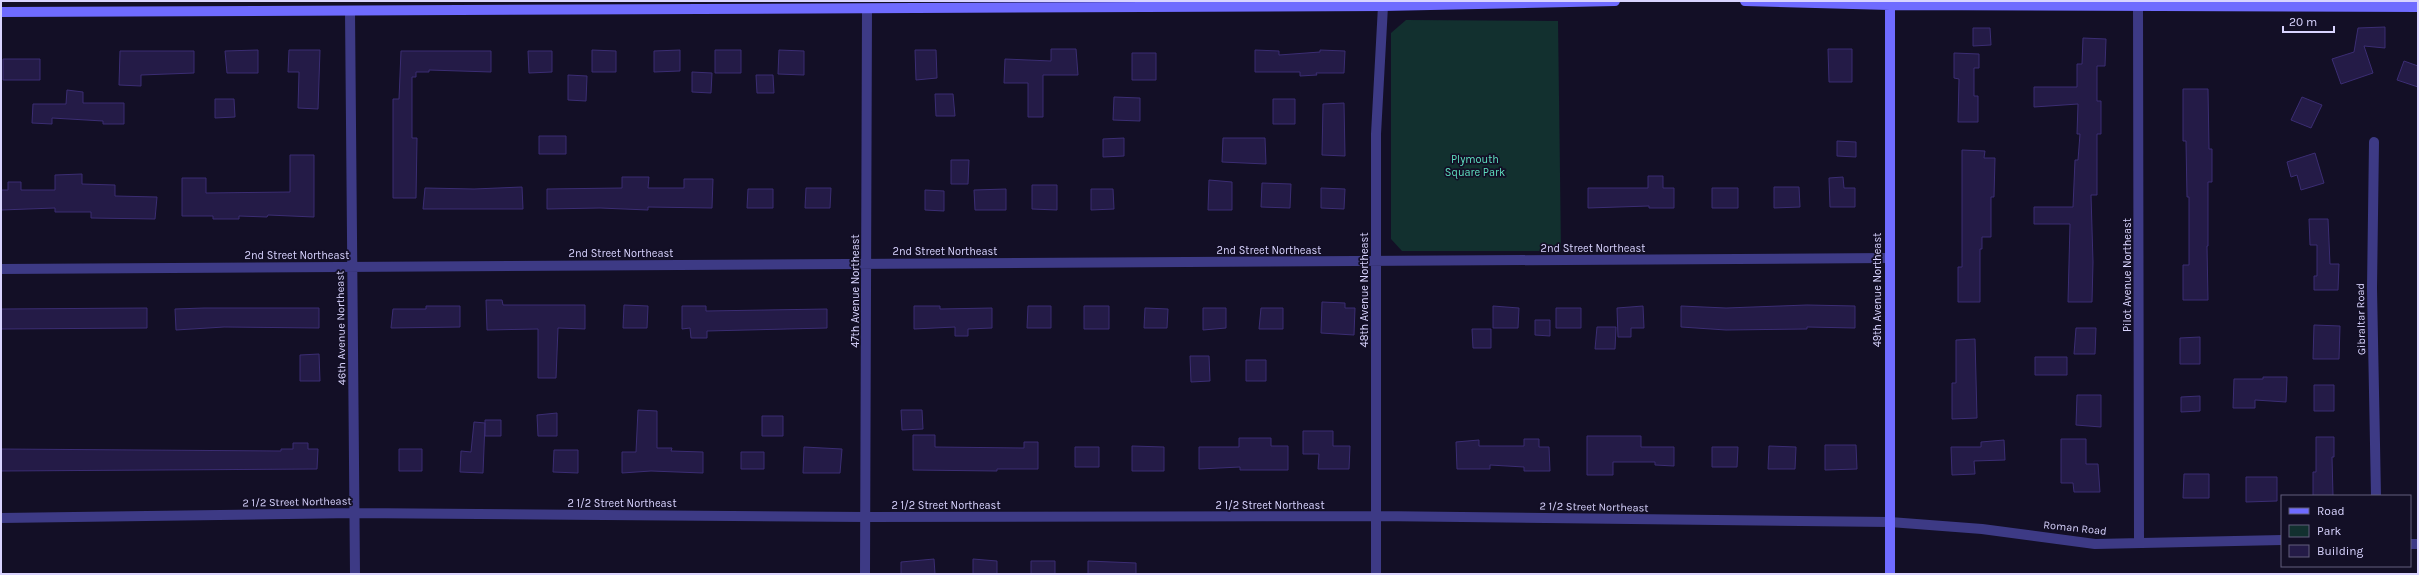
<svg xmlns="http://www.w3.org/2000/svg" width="2419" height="575" font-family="Karla,sans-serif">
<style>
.green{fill:#12302f}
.building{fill:#241b47;stroke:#3b2d73}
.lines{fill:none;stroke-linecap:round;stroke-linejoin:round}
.street{stroke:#3d3a85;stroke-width:10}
.secondary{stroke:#6f6bff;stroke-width:10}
.labels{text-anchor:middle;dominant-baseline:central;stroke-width:3.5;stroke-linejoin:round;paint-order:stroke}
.park-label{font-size:11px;fill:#5fe0c0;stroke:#130f26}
.street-label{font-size:11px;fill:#d9d4ff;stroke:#130f26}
</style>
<rect width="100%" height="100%" fill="#130f26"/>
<path class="green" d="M1406 20 1558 21 1561 251H1402L1391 239V33Z"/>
<path class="building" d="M2385 27V48L2364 46 2373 73 2341 84 2332 59 2354 52 2358 28Z
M1973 28H1990L1991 45 1973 46Z
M2083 38 2106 39 2105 66H2097V101H2101V134H2097V195H2091L2093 262 2092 302H2068L2070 224H2034V207H2073L2075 160H2078L2080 134H2077L2078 104 2034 107V87H2077V64H2082Z
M1051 49H1076L1078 75H1043V117H1028V83H1004L1005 59 1051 61Z
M1828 49H1852V82H1829Z
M258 50V73H227L225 51Z
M289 50H320L318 109 298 108 299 72H288Z
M592 50 616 51V72H592Z
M680 50V71L654 72V51Z
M715 50H741V73H715Z
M779 50 804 51V75L778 74Z
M915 50H936L937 78 916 80Z
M1255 50 1279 51V55L1320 52V50L1345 51 1344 73H1316L1317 75 1300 76V72H1255Z
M120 51H194V73L141 75V86L119 85Z
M401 51H491V72L429 70V72H416V77H412V138H417L416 198H393V99H399Z
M528 51H552V72L529 73Z
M1132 53H1156V80H1132Z
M1954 53 1979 54V68H1974V96H1978V122H1958L1959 79 1954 78Z
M3 59H40V80H3Z
M2404 61 2418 66V87L2397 80Z
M692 72 712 73 711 93 692 92Z
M568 75 587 76 586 101 568 100Z
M756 75H773L774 93H757Z
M2183 89H2208L2209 149H2212V182H2208V246H2207L2208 300H2183V265H2189V197H2187L2186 141H2183Z
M67 90 83 92V103H124V124H103V121L52 118V124L32 123 33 104H66Z
M935 94H953L955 116H936Z
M1114 97 1140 98V121L1113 120Z
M2302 97 2322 105 2311 128 2291 120Z
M215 99H234L235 117 215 118Z
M1273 99H1295V124H1273Z
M1344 103 1345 156 1322 155 1323 104Z
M539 136H566V154H539Z
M1124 138V156L1103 157V139Z
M1223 138H1265L1266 164 1222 162Z
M1837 141 1856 142V157L1837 156Z
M1962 150 1985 151 1984 158H1995L1994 197H1991V237H1982V249H1980V302H1958V267H1962Z
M2315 153 2324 183 2301 190 2297 175 2291 177 2287 162Z
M290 155H314V217L268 215 267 217 239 216V219H213V216H182V178H206V193L290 192Z
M951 160H969L968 184H951Z
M82 174V184L115 185V196L157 197 155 219 91 218V212H55V208L1 210V190H8V182H21V190H55V175Z
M1648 176H1663V188H1674V208H1649V206L1588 208V188H1648Z
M622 177H649L648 188H684V179H713L712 208 648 207V210L600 208 547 209V189L622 188Z
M1843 177 1844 188H1855V207H1830L1829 178Z
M1209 180 1232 182V210H1208Z
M1262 183 1291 184 1290 208 1261 207Z
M1032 185H1057V210L1032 209Z
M522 187 523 209H423L425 188 474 189Z
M1774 187H1799L1800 207 1774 208Z
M806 188H831L830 208H805Z
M1321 188 1345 189 1344 209 1321 208Z
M1712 188H1738V208H1712Z
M748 189H773V208H747Z
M1006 189V210H975L974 190Z
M1091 189H1113L1114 209 1091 210Z
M925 190 944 191V211L925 210Z
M2309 219H2328L2330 264H2339L2338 290H2314V276H2317V245H2310Z
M486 300H502L503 305H585V329L558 328 556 378H538V329L487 330Z
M1322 302 1345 303V308H1355L1354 335 1321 333Z
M624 305 648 306 647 328H623Z
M1807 305 1855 306V328L1807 327V329L1726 330 1681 327V306L1726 308Z
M426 306H460V327L391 328 393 309H426Z
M682 306H706V311L827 309V328L707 331V338H691L690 328 682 329Z
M914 306H940V309L992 308V328L968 329V336H955V327L914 329Z
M1028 306H1051V328H1027Z
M1084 306H1109V329H1084Z
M1493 306 1519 308 1518 328H1493Z
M1643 306 1644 328H1631V337H1618L1617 308Z
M147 308V328L1 329V309Z
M204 308H319V328L224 327 176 330 175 309Z
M1145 308 1168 309 1167 328H1144Z
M1203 308H1226V328L1203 330Z
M1261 308H1283V329H1259Z
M1556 308H1581V328H1556Z
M1535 320H1550V336L1535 335Z
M2314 325 2340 326 2339 359H2313Z
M1597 327H1616L1615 349H1595Z
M2076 328H2096L2095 354H2074Z
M1472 329H1491V348H1473Z
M2200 337V364H2180V338Z
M1975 339 1977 418 1952 419V383H1956V340Z
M319 354 320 381H300V355Z
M1190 356H1209L1210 381 1191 382Z
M2035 357H2067V375H2035Z
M1246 360H1266V381H1246Z
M2263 377H2287L2286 402 2255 400V408H2233L2234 379H2263Z
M2314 385H2334V411H2314Z
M2077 395H2101V427L2076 425Z
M2200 396V411L2181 412V397Z
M638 410 657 411V448H672L671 451 703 452V473L651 471 622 473V452H636Z
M901 410H922L923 429 902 430Z
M557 413V436H538L537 415Z
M762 416H783V436H762Z
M485 420H501V436H485Z
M474 422 485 423 483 473 460 472 461 451 471 452Z
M1303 431H1333V446H1350L1349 469H1318L1319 454H1303Z
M913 435H935V447L1024 448V442H1038V469H997V471L913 470Z
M1587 436H1641V447H1674V466L1655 465V462H1613V475H1587Z
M2316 437H2334V457H2332L2333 496H2313V472H2316Z
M1239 438H1271V446H1288V470H1240V467L1199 469V447H1239Z
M1524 439H1539V447H1549L1550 471H1524V467L1490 465V469H1457L1456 442 1479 440V446H1524Z
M2061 439H2086V464H2098L2100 492H2074L2073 483H2061Z
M2004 440 2005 460 1974 461 1975 474 1952 475 1951 447H1981V442Z
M293 443H308V449H318L317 469 1 471V449L281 451V449H293Z
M1825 445H1856L1857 469 1825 470Z
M1132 446 1164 447V471H1132Z
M1769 446 1796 447 1795 469H1768Z
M804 447 842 449 840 473H803Z
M1075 447H1099V467H1075Z
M1712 447H1738L1737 467H1712Z
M399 449H422V471H399Z
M554 450H578V473L553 472Z
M741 452H764V469H741Z
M2184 474H2209V498H2183Z
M2246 477H2277V501L2246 502Z
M934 559 935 574H901V562Z
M973 559 997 561V574H973Z
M1031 561H1055V574H1031Z
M1088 561 1136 563V574H1088Z"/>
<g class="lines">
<path class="street" d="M2138 6 2139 543
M350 11 355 574
M2374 142 2372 288 2376 496
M1 269 1889 258
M1 518 354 513 865 517 1376 516 1890 522 1982 529 2095 544 2282 540
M2410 544H2418
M865 574 867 9
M1376 574V134L1383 6"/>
<path class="secondary" d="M1745 1 1890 5 2418 7
M1 12 1383 6 1615 1
M1890 574V5"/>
</g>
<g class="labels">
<g class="park-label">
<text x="1475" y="159">Plymouth<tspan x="1475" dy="13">Square Park</tspan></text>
</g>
<g class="street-label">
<text x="1593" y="248">2nd Street Northeast</text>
<text x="1269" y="250">2nd Street Northeast</text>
<text x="945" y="251">2nd Street Northeast</text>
<text x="621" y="253">2nd Street Northeast</text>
<text x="297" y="255">2nd Street Northeast</text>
<text transform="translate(2127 275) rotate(-90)">Pilot Avenue Northeast</text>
<text transform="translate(1364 290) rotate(-90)">48th Avenue Northeast</text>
<text transform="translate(1877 290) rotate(-90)">49th Avenue Northeast</text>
<text transform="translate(855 291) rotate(-90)">47th Avenue Northeast</text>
<text transform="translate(2361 319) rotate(-91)">Gibraltar Road</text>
<text transform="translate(341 328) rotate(-91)">46th Avenue Northeast</text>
<text transform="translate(297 502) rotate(-1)">2 1/2 Street Northeast</text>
<text x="622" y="503">2 1/2 Street Northeast</text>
<text x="946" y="505">2 1/2 Street Northeast</text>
<text x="1270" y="505">2 1/2 Street Northeast</text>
<text transform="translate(1594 507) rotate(1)">2 1/2 Street Northeast</text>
<text transform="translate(2075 528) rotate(6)">Roman Road</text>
</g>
</g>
<rect width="2419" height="575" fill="none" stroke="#d9d4ff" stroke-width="4"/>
<rect x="2281" y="495" width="130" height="72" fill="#130f26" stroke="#625e7d"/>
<rect x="2289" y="508" width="20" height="6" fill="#6f6bff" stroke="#625e7d"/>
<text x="2317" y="515" font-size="12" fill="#d9d4ff">Road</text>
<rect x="2289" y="525" width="20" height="12" fill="#12302f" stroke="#625e7d"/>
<text x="2317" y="535" font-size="12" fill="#d9d4ff">Park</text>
<rect x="2289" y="545" width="20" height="12" fill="#241b47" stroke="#625e7d"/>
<text x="2317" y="555" font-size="12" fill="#d9d4ff">Building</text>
<path d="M2283 26v6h51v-6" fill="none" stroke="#d9d4ff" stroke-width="2"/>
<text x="2289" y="26" font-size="12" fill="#d9d4ff" stroke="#130f26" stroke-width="3" paint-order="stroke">20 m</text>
</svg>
